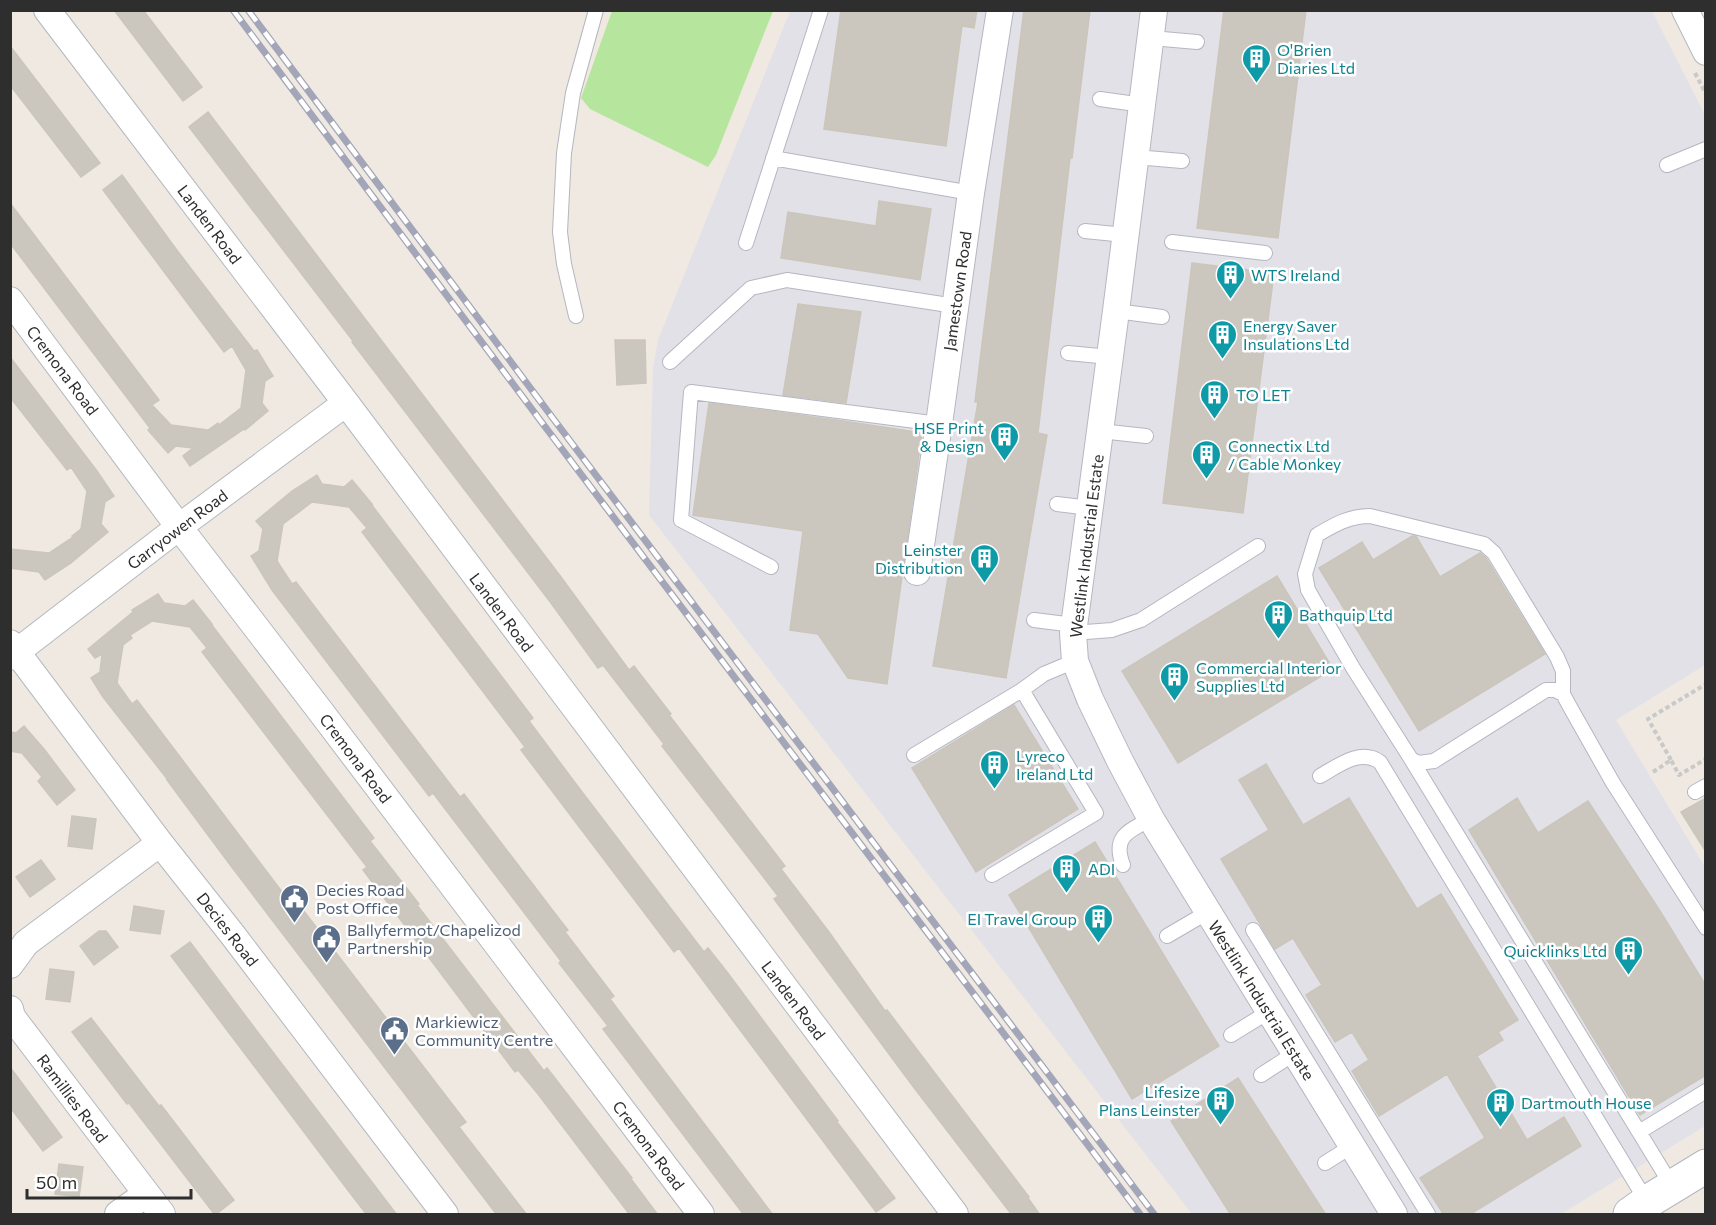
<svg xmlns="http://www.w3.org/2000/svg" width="1716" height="1225" font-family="Commissioner,sans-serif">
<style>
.industrial{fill:#e3e1e8}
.green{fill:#b6e59e}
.building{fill:#cbc7bf;stroke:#cbc5ba;stroke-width:1.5}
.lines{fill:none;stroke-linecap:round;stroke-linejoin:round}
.service-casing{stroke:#b4b7c1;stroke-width:16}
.minor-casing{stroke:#b4b7c1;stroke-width:28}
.secondary-casing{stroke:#b4b7c1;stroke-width:35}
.path{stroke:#c9c9c9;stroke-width:4;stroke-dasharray:4.5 3;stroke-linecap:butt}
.service{stroke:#fff;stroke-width:14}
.minor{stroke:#fff;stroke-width:26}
.secondary{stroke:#fff;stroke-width:33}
.rail-casing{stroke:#a3a6b8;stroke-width:7}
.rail{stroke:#fff;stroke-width:4.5;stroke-dasharray:14;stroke-linecap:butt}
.labels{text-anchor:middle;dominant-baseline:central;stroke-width:5;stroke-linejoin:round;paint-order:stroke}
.culture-label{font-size:16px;fill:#0d838f;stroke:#fff;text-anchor:start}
.street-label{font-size:16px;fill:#2e2e2e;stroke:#fff}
.service-label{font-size:16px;fill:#4e5e75;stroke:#fff;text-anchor:start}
</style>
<rect width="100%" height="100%" fill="#efe9e1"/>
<path class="industrial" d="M790 11H1652L1705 115V665L1616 720 1705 867V1126L1561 1214H1192L649 515 653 368 658 340Z"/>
<path class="green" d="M612 11H773L716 155 708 167 590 109 581 98Z"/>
<path class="building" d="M114 10H143L202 87 183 101Z
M841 10H977L974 28 962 26 946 146 824 129Z
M1024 10H1090L1072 158H1070L1038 433 1047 435 1006 678 933 666 978 402H975L982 344Z
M1224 10H1306L1278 238 1197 228Z
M10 46 100 163 81 177 10 85Z
M208 112 561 577 629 670 634 666 671 714 669 715 785 866 781 869 829 932 885 1011 887 1010 1029 1197 1028 1198 1040 1215H1012L915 1089 774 899 778 896 662 746 664 744 603 665 598 668 551 603 352 342 353 341 189 127Z
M122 175 176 249 254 351 257 350 273 376 265 381 262 403 268 411 245 430 244 429 190 466 183 456 193 448 176 446 168 453 148 430 150 428 10 243V203L159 400 152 405 171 425 208 430 218 423 219 425 241 408 246 370 232 346 224 352 103 190Z
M879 201 931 209 920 280 781 258 788 212 876 226Z
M1192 263 1274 273 1243 513 1163 503Z
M798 304 861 312 846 403 783 395Z
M615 340H645L646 383 617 385Z
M10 357 97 471 114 496 105 502 101 524 108 532 71 563 45 580 39 572 10 568V549L49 553 73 537 72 536 81 529 87 491 71 467 67 470 10 397Z
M709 403 843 421 922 433 887 684 848 678 818 634 790 630 803 531 693 515Z
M317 475 322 484 344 487 352 480 372 504H371L533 718 529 721 576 784 704 952 708 948 727 972 838 1121 837 1122 895 1198 876 1212 708 987 679 948 674 952 521 750 525 747 362 532 367 528 349 507 312 502 283 524 277 561 292 584 296 582 314 606 460 797 464 794 560 920 568 930 565 932 614 996 610 999 773 1215H744L603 1029 608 1026 559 963 561 961 433 793 429 796 272 590 251 556 259 551 263 529 256 521 292 491Z
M1412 536H1416L1440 577 1480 553 1486 558 1545 654 1419 731 1319 568 1362 542 1373 560Z
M1277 576 1333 669 1178 763 1122 671Z
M158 594 164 603 185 606 193 600 212 624H211L374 838 370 841 419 904 417 905 544 1071 547 1068 632 1178 631 1179 658 1215H630L538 1094 518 1070 515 1072 363 870 367 867 202 652 207 648 190 627 152 621 130 635 132 638 123 645 117 683 132 704 137 700 295 909 300 906 466 1122 459 1127 527 1215H497L231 866 167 780H168L103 697 91 678 100 672 102 654 95 658 88 649 133 612 132 610Z
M1014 705 1078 809 976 872 912 768Z
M24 726 44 749 75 790 57 805 38 781 42 777 22 753 10 751V732L16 733Z
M1266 764 1303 825 1349 798 1417 909 1441 894 1518 1020 1498 1032 1503 1040 1477 1056 1527 1140 1564 1117 1581 1146 1469 1215H1444L1420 1178 1485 1138 1447 1074 1379 1116 1352 1071 1369 1060 1352 1032 1335 1042 1306 995 1322 985 1293 938 1275 949 1221 859 1269 830 1239 780Z
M1517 798 1538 833 1588 801 1660 911 1706 986V1075L1640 1115 1469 830Z
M1706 798V852L1681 812Z
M72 816 96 819 92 849 68 846Z
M1095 842 1219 1046 1132 1099 1009 895Z
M41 860 55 879 30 897 16 877Z
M134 906 164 911 160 934 130 930Z
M99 931H106L118 947 94 965 80 946Z
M190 942 244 1014 397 1215H367L344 1185 171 956Z
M50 969 74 972 70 1002 46 999Z
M91 1018 159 1106 161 1105 234 1200 215 1215 160 1143 129 1103 127 1104 72 1032Z
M10 1067 62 1137 43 1151 10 1107Z
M1238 1078 1270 1128 1326 1215H1231L1171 1121Z
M59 1164 83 1167 79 1197 55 1194Z"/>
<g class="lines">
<defs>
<path id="service" d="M1151 38 1197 42
M1100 99 1143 105
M1135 157 1182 161
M773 158 971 193
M1667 165 1706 149
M1085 231 1125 235
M1172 242 1265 253
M746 243 821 10
M1116 311 1162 317
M576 316 564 264 560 232 564 153 573 93 596 10
M1068 353 1110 357
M670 362 751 288 787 280 955 306
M1100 431 1146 436
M1057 504 1090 508
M771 567 681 520 691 392 939 424
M1034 620 1074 625
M1073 633 1112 630 1141 620 1258 546
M1022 690 1044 674 1075 661
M1563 694 1555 690H1546L1434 761 1418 763 1411 759 1353 668 1308 590 1305 574 1317 535C1334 525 1349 516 1370 516L1484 544 1494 553 1557 657 1563 671V694L1570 707 1613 783 1706 928
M914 755 1022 690 1096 813 992 875
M1411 759 1672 1186
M1320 776C1338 766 1360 748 1380 762L1647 1202
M1695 792 1706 786
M1123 865C1112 837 1128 831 1151 819
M1253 930 1428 1214
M1167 936 1208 912
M1231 1035 1270 1011
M1261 1075 1295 1053
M1639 1132 1706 1091
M1325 1163 1352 1146"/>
<path id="minor" d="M47 10 346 403 955 1214
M1154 10 1116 311 1077 604 1073 633 1075 661 1090 699 1120 761 1151 819 1394 1214
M1685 10 1706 52
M10 300 179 527 321 712 701 1214
M917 572 939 424 971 193 1000 10
M10 643 160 843 232 934 445 1214
M10 657 179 527 346 403
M10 965 26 943 160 843
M10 1009 12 1017 162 1214
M118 1214 146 1194"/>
<path id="secondary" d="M1630 1214 1647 1202 1706 1166"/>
</defs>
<use href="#service" class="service-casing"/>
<use href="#minor" class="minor-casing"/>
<use href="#secondary" class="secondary-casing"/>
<path class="path" d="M1695 73 1706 94
M1671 760 1648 719 1706 684
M1653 772 1671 760 1679 775 1706 759"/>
<use href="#service" class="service"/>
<use href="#minor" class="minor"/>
<use href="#secondary" class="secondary"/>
<defs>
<path id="rail" d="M233 10 540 420 1140 1214
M248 10 555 421 1154 1214"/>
</defs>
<use href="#rail" class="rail-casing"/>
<use href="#rail" class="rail"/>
</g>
<defs>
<symbol id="building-pin" viewBox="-11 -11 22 30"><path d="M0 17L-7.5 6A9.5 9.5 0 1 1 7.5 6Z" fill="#0f9aa8" stroke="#fff"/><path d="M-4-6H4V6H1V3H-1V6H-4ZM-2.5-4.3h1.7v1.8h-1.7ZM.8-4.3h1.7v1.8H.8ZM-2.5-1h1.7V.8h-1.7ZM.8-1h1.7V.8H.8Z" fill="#fff"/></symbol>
<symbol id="civic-pin" viewBox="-11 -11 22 30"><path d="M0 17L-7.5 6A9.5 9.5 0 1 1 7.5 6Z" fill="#5c6f8a" stroke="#fff"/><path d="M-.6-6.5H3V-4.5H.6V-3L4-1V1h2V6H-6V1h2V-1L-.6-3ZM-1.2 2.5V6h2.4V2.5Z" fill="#fff"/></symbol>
</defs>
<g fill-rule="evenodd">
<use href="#building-pin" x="1240" y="42" width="33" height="45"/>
<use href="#building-pin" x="1214" y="258" width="33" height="45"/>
<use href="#building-pin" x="1206" y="318" width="33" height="45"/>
<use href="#building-pin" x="1198" y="378" width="33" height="45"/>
<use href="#building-pin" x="988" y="420" width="33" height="45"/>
<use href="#building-pin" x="1190" y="438" width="33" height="45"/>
<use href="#building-pin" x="968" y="542" width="33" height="45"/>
<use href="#building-pin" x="1262" y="598" width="33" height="45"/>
<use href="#building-pin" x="1158" y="660" width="33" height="45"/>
<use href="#building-pin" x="978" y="748" width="33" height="45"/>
<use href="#building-pin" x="1050" y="852" width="33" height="45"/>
<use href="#civic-pin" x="278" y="882" width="33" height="45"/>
<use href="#building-pin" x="1082" y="902" width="33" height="45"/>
<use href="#civic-pin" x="310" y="922" width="33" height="45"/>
<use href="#building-pin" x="1612" y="934" width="33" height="45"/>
<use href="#civic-pin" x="378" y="1014" width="33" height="45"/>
<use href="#building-pin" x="1204" y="1084" width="33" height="45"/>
<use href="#building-pin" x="1484" y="1086" width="33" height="45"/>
</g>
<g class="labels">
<g class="culture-label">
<text x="1277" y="49">O'Brien<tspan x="1277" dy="18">Diaries Ltd</tspan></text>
<text x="1251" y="274">WTS Ireland</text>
<text x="1243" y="325">Energy Saver<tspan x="1243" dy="18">Insulations Ltd</tspan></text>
<text x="1236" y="394">TO LET</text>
<text x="984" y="427" text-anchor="end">HSE Print<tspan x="984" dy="18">&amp; Design</tspan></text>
<text x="1228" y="445">Connectix Ltd<tspan x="1228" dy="18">/ Cable Monkey</tspan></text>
<text x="963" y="549" text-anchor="end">Leinster<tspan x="963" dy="18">Distribution</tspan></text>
<text x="1299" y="614">Bathquip Ltd</text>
<text x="1196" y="667">Commercial Interior<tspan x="1196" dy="18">Supplies Ltd</tspan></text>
<text x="1016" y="755">Lyreco<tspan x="1016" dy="18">Ireland Ltd</tspan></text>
<text x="1088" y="868">ADI</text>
<text x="1077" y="918" text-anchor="end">EI Travel Group</text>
<text x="1607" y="950" text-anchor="end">Quicklinks Ltd</text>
<text x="1200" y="1091" text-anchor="end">Lifesize<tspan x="1200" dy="18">Plans Leinster</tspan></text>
<text x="1521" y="1102">Dartmouth House</text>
</g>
<g class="street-label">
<text transform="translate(210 224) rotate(53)">Landen Road</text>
<text transform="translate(957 291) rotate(-82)">Jamestown Road</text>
<text transform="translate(63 370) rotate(53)">Cremona Road</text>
<text transform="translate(177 529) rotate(-37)">Garryowen Road</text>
<text transform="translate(1086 546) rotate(-83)">Westlink Industrial Estate</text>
<text transform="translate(502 612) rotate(53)">Landen Road</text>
<text transform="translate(356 758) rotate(53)">Cremona Road</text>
<text transform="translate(228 929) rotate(52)">Decies Road</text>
<text transform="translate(794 1000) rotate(53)">Landen Road</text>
<text transform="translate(1262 1000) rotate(58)">Westlink Industrial Estate</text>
<text transform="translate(73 1098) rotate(53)">Ramillies Road</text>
<text transform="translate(649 1145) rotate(53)">Cremona Road</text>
</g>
<g class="service-label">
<text x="316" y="889">Decies Road<tspan x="316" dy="18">Post Office</tspan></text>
<text x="347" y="929">Ballyfermot/Chapelizod<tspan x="347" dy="18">Partnership</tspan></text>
<text x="415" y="1021">Markiewicz<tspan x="415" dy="18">Community Centre</tspan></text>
</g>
</g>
<rect width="1716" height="1225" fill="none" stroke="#2e2e2e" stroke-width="24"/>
<path d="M27 1189v9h164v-9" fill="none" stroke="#2e2e2e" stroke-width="3"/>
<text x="36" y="1189" font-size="18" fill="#2e2e2e" stroke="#ffffff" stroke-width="4.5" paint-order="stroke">50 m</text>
</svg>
